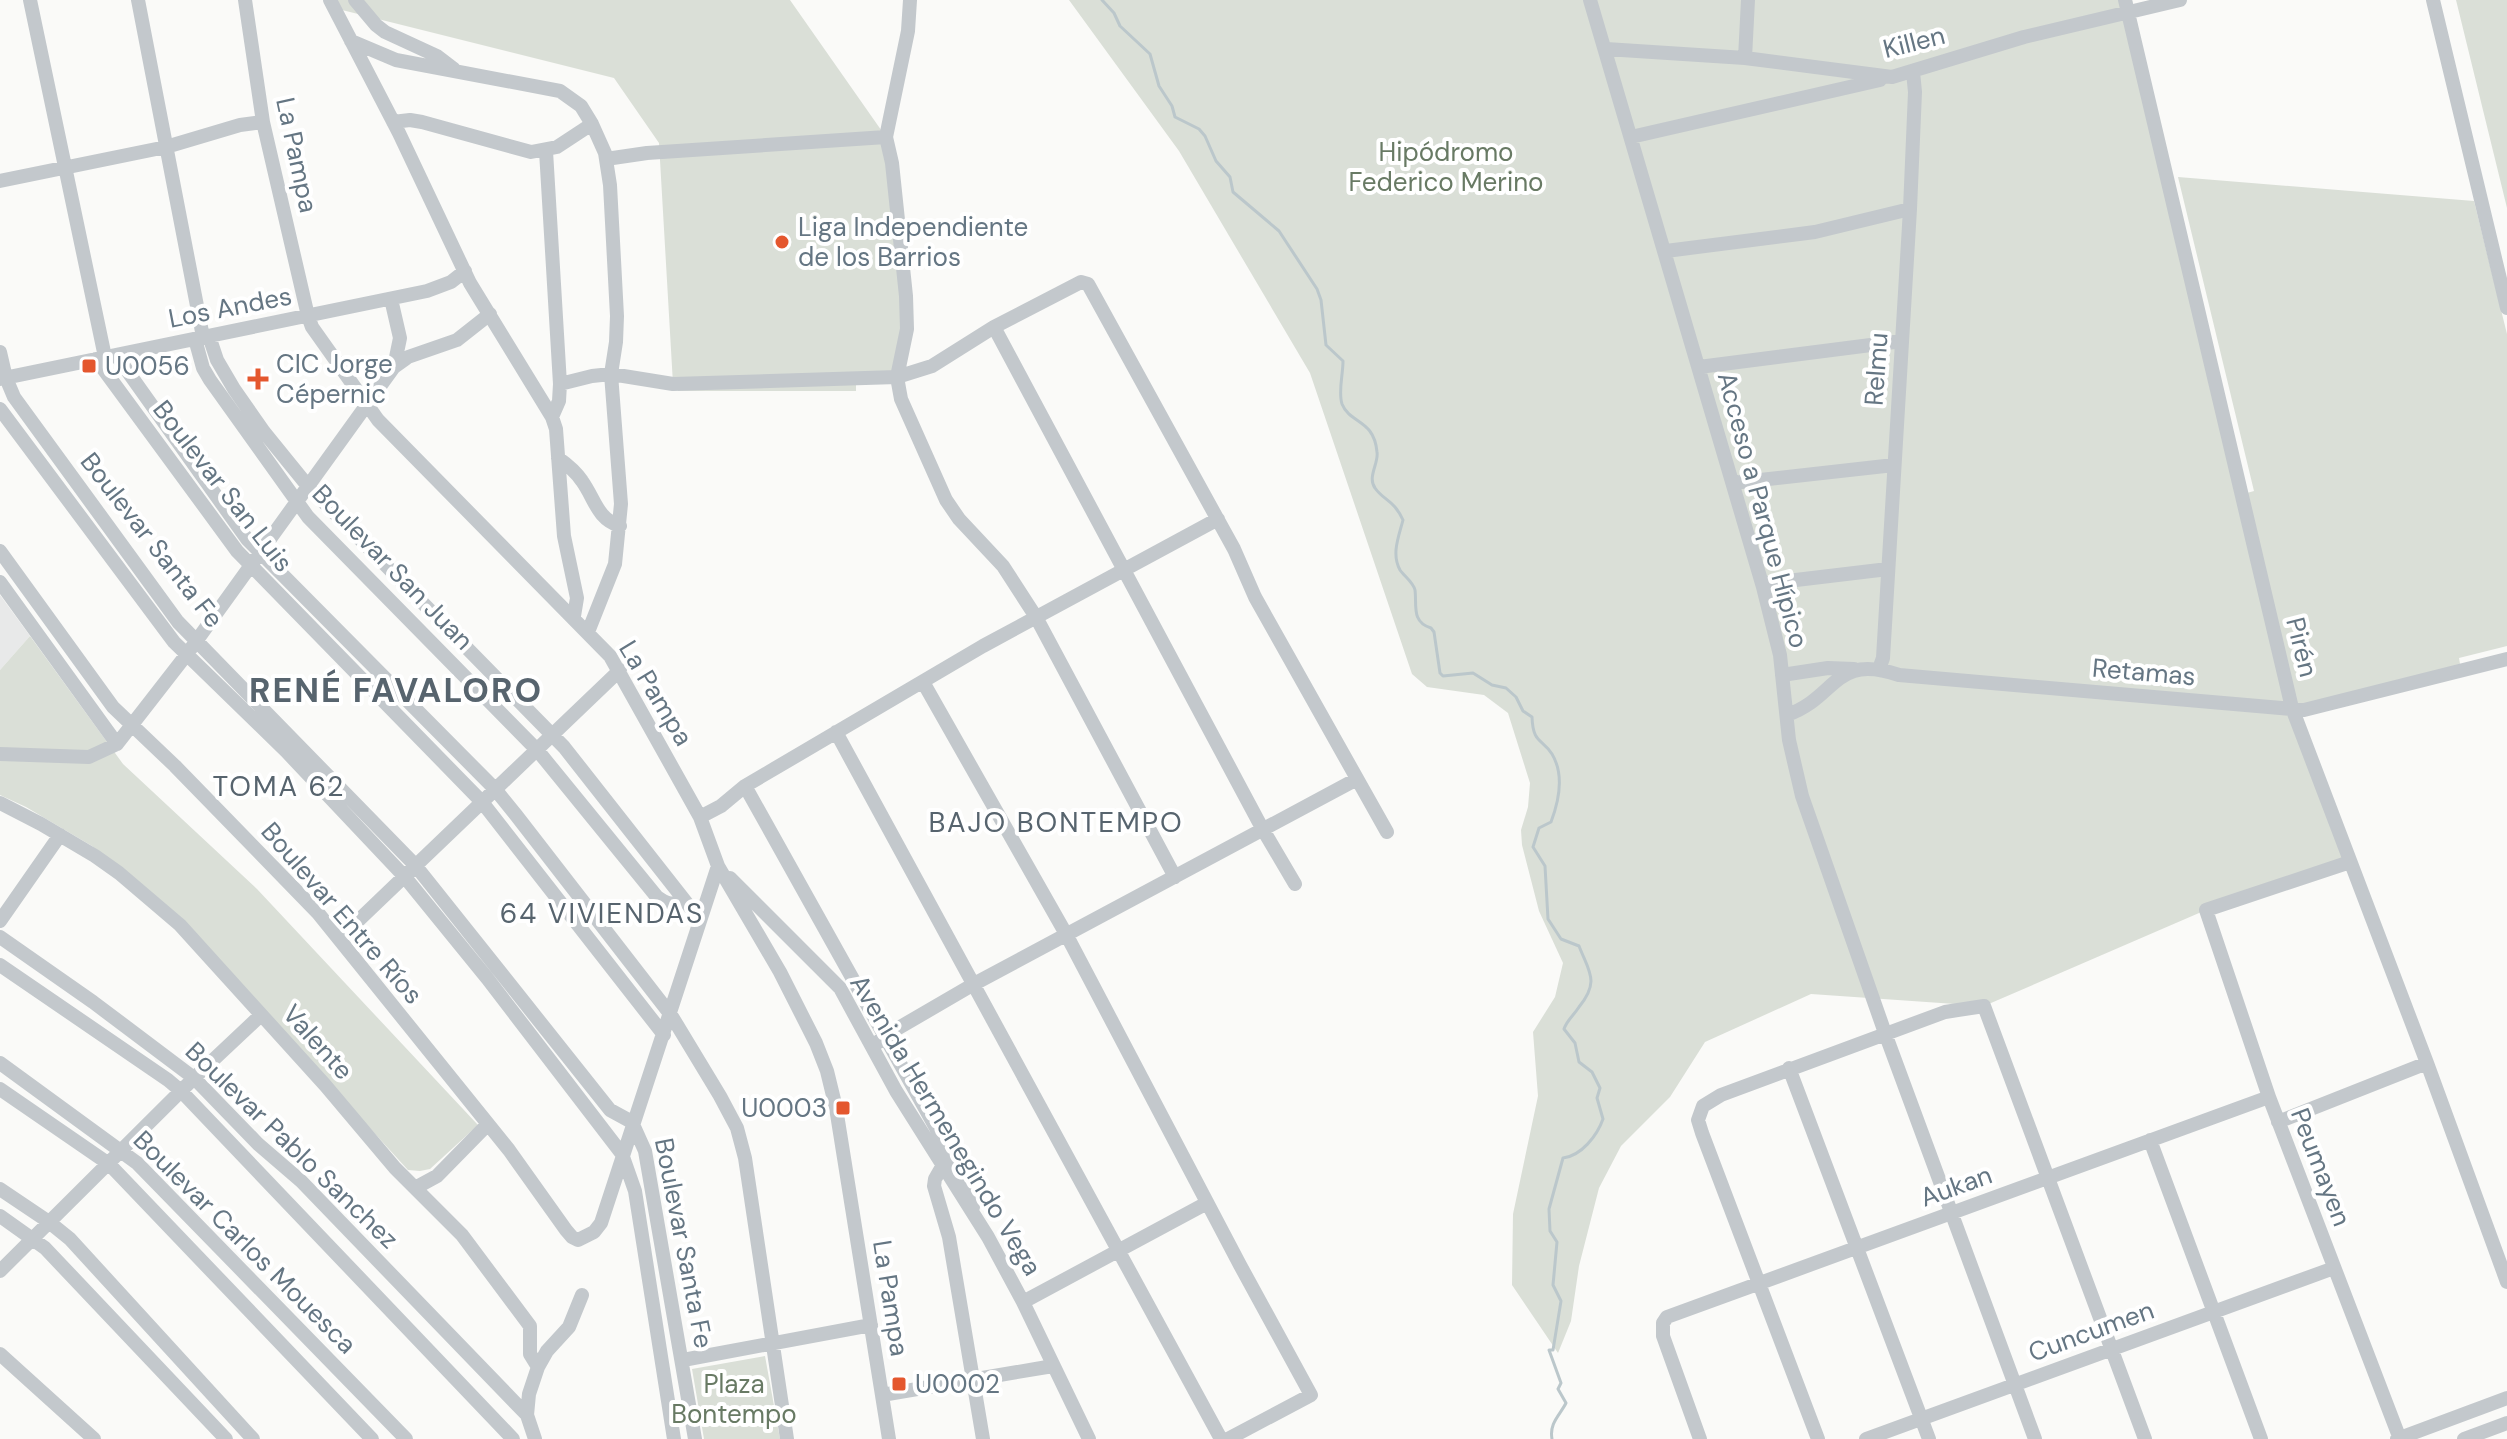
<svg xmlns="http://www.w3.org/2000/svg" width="2507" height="1439" font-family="'DM Sans',sans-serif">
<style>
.built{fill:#e8e9e9}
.green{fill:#dadfd7}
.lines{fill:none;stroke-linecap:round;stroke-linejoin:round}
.stream{stroke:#bbc7cb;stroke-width:3}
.minor{stroke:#c3c8cc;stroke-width:14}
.poi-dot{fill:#e4572e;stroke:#fff;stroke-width:3}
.labels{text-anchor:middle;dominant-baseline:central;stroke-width:8;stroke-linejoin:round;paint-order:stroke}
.street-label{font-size:26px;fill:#657683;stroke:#fff}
.park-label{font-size:26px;fill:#687a64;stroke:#fff}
.poi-label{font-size:26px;fill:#657683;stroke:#fff;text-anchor:start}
.neighbourhood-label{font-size:28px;letter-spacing:2px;fill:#57646e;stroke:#fff}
.district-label{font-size:34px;font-weight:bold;letter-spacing:2px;fill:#57646e;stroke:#fff}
</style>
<rect width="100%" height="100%" fill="#fafaf8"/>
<path class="built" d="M0 595 30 636 0 670Z"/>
<path class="green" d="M332 0H790L886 137 906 296 897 377 856 380V391H678V384H673L659 143 614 78 334 8Z
M1069 0H2132L2240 495 2254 491 2178 177 2474 201 2507 334V646L2459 658 2461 670 2292 709 2350 862 2206 910 1984 1006 1811 994 1705 1042 1670 1097 1621 1146 1599 1188 1579 1266 1571 1321 1558 1353 1512 1285 1513 1214 1538 1096 1533 1032 1555 997 1563 963 1539 911 1522 845 1521 830 1528 807 1530 783 1508 713 1484 695 1427 687 1412 674 1310 373 1179 151Z
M2456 0H2507V208Z
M30 636 123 764 257 889 478 1125 430 1169 420 1171 408 1170 186 926 92 846 26 807 0 795V670Z
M765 1356 780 1439H704L692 1369Z"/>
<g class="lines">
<path class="stream" d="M1102 0 1114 13 1120 26 1150 54 1159 86 1172 106 1175 117 1199 129 1205 136 1216 161 1230 177 1233 192 1279 231 1317 289 1321 300 1326 345 1343 361C1343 375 1338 392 1342 404 1350 424 1374 419 1377 452 1379 463 1367 477 1375 488 1383 500 1394 500 1403 520 1399 536 1391 554 1400 570 1404 576 1413 582 1415 590 1417 605 1411 622 1431 628L1434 632 1440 673 1443 676 1473 673 1492 685 1506 688 1516 697 1523 711 1532 717C1533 744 1542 738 1552 754 1564 774 1559 801 1551 822L1539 828 1533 847 1545 866 1548 919 1561 939 1579 946C1589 972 1600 981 1579 1007 1574 1015 1567 1020 1564 1029L1575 1043 1579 1062 1592 1072 1600 1088 1597 1098 1603 1119C1597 1136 1581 1156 1563 1158L1549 1209 1550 1231 1557 1242 1553 1285 1561 1301 1553 1350H1549L1561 1383 1558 1389 1566 1403C1560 1415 1549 1423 1552 1439"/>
<path class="minor" d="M30 0 105 357
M138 0 203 337
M245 0 263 122 308 316 312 327 378 420 610 656 700 817 718 866 780 972 816 1043 827 1071 836 1108 889 1439
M330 0 399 133 470 283 552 417 556 429 564 536 577 598 574 616
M355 0 376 25 385 32 437 56 454 69
M910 0 908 31 886 137 892 163 906 296 907 329 897 377 901 399 946 500 959 519 1003 566 1036 617 1175 877
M1590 0 1763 587 1780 655 1789 740 1802 796 1885 1033 2035 1439
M2125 0 2292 708 2427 1063 2507 1282
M2433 0 2507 308
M351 41 396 60 560 91 581 106 592 124 605 153 610 185 617 316 616 342 611 374 621 504 615 564 588 632
M1606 49 1745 58 1892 77 2024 37 2180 0
M1745 58 1748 0
M393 122 410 120 422 122 531 152 557 147 592 124
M1631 137 1880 80
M546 151 560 384 559 401 552 417
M606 159 647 153 886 137
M0 181 166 147 240 125 263 122
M1666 251 1815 232 1910 209
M391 299 400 338 394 367
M994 327 1262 828 1295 884
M209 336 217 360 234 389 264 432 307 485 564 747 700 920
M195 339 203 368 210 380 308 517 538 751 657 897C668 905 673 905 684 900
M0 352 6 378 14 397 178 622 415 865 610 1110 632 1122 645 1151 695 1439
M116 355 247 539 495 789 516 815 671 1015 720 1096 737 1128 745 1158 787 1439
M96 359 237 551 482 802 664 1035
M1699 367 1902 341
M0 379 427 291 451 282 465 271
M560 384 592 376 611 374 673 384 897 377 932 366 994 327 1081 282 1088 284 1234 549 1255 597 1387 832
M0 409 174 642 286 751 404 876 487 978 622 1154 635 1191 674 1439
M558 458C568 465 576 472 582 481 595 499 597 519 620 526
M1733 483 1894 465
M0 551 113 707 175 766 318 913 509 1150 566 1230 572 1237 578 1240 594 1232 601 1223 718 866
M0 582 117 744
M1762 584 1888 569
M1879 669 1883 658 1910 209 1915 92 1913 72
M1782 675 1828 668 1854 669
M923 682 1066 934 1240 1265 1311 1395 1228 1439
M1787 715C1838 697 1833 653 1899 675L2304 710 2507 659
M836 732 1221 1439
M0 754 89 757 117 744 187 654 394 367 408 357 457 340 490 314
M745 786 969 1187 973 1207
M0 803 41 824 95 856 119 873 180 925 325 1085 395 1168 462 1235 530 1326V1354L538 1367
M700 817 721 806 745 786 983 646 1218 519
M2350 862 2206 910 2269 1097 2400 1439
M730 878 840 988 896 1091 988 1237 1023 1302 1089 1439
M0 921 60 835
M0 937 93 1002 194 1078 258 1144 301 1181 527 1415
M339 939 620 670
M0 965 168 1080 181 1091 513 1439
M873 1047 883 1037 974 984 1357 779
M0 1063 137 1163 406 1439
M1789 1068 1929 1439
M0 1089 109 1164 372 1439
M2278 1122 2427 1063
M2150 1140 2261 1439
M943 1165 935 1179 934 1186 949 1237 983 1439
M415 1188 437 1176 488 1124
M0 1189 49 1222 70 1239 253 1439
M0 1216 45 1248 226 1439
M0 1271 194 1078 261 1015
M1023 1302 1207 1203
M0 1354 94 1439
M683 1360 871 1325
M882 1395 1053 1366
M535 1439 527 1415 529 1394 538 1367 547 1351 569 1327 582 1295
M1700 1439 1663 1336V1323L1667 1317 2269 1097
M1818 1439 1702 1133 1698 1120 1703 1106 1721 1095 1945 1012 1984 1006 2145 1439
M1866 1439 2334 1268
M2397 1439 2507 1398
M2464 1439 2507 1423"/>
</g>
<g class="poi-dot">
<circle cx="782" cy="242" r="8"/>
<rect x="81" y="358" width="16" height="16" rx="4"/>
<path d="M254 367h8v8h8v8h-8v8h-8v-8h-8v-8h8z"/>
<rect x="835" y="1100" width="16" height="16" rx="4"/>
<rect x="891" y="1376" width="16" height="16" rx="4"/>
</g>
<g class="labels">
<g class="street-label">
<text transform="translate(1914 42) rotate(-14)">Killen</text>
<text transform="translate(297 155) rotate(78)">La Pampa</text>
<text transform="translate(230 307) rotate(-11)">Los Andes</text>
<text transform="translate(1876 369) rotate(-86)">Relmu</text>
<text transform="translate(223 486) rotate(52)">Boulevar San Luis</text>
<text transform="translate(1763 510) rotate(75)">Acceso a Parque Hípico</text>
<text transform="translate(152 540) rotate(52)">Boulevar Santa Fe</text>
<text transform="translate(393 567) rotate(46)">Boulevar San Juan</text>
<text transform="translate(2302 647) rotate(76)">Pirén</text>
<text transform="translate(2144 672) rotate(5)">Retamas</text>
<text transform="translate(656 693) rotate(59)">La Pampa</text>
<text transform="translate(342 913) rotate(49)">Boulevar Entre Ríos</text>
<text transform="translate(318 1042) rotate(48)">Valente</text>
<text transform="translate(946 1125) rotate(59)">Avenida Hermenegindo Vega</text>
<text transform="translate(292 1145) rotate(44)">Boulevar Pablo Sanchez</text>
<text transform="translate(2321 1167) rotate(69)">Peumayen</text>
<text transform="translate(1956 1186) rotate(-20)">Aukan</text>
<text transform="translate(245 1242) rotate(45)">Boulevar Carlos Mouesca</text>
<text transform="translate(684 1243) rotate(79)">Boulevar Santa Fe</text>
<text transform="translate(891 1298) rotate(81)">La Pampa</text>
<text transform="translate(2091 1331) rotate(-20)">Cuncumen</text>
</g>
<g class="park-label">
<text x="1446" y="152">Hipódromo<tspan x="1446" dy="30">Federico Merino</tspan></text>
<text x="734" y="1384">Plaza<tspan x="734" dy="30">Bontempo</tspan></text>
</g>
<g class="poi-label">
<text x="798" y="227">Liga Independiente<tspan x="798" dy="30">de los Barrios</tspan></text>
<text x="276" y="364">CIC Jorge<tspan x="276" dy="30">Cépernic</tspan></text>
<text x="105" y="366">U0056</text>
<text x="827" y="1108" text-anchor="end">U0003</text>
<text x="915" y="1384">U0002</text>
</g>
<g class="neighbourhood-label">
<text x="279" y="786">TOMA 62</text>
<text x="1056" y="822">BAJO BONTEMPO</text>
<text x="602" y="913">64 VIVIENDAS</text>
</g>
<g class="district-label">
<text x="396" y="690">RENÉ FAVALORO</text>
</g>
</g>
</svg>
